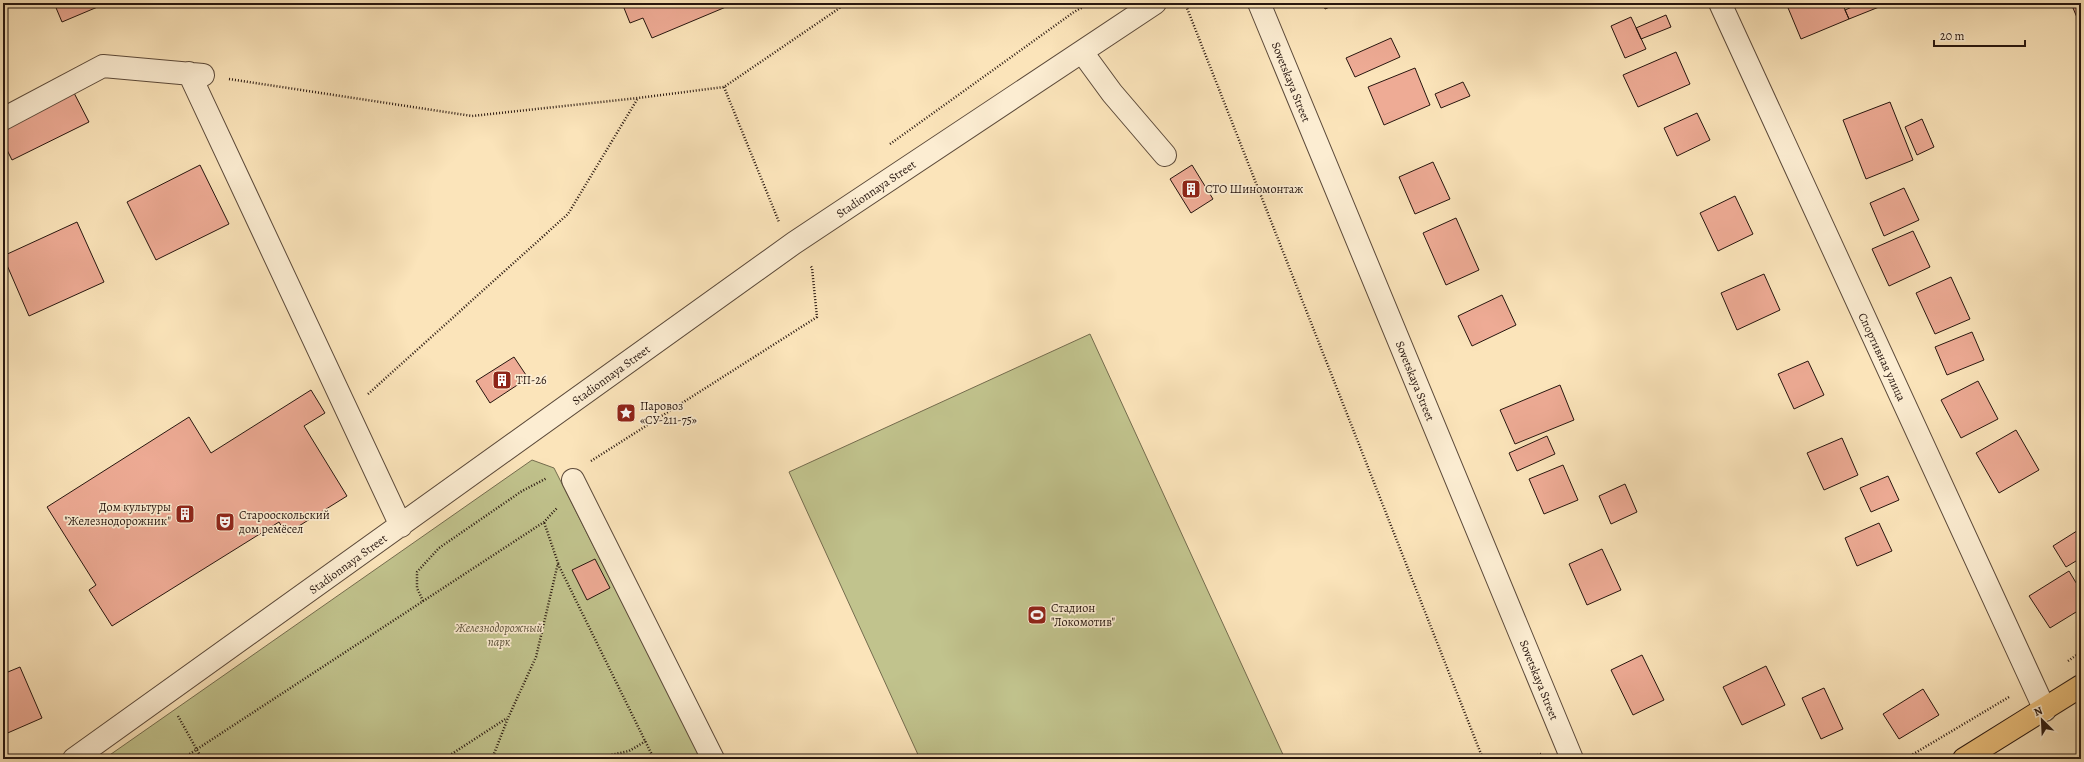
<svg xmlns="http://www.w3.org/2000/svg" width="2084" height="762" font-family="Alegreya,serif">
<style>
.green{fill:#c1c38d;stroke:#746c4e}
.building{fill:#eeab95;stroke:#27160f}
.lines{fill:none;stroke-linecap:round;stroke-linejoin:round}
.minor-casing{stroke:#5c4a3a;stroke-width:24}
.major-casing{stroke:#27160f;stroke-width:24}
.path{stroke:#27160f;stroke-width:2.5;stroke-dasharray:1 2;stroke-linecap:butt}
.minor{stroke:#fcedd2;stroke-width:22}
.major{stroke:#eec27d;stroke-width:22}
.labels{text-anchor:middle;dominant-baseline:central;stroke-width:3.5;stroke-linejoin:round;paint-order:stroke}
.street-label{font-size:12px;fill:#27160f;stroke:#fcedd2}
.poi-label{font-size:12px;fill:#27160f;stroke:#fcedd2;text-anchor:start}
.park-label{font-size:12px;font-style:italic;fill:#5d533b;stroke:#fcedd2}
</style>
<rect width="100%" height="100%" fill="#fbe4ba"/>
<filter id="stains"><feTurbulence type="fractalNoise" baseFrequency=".005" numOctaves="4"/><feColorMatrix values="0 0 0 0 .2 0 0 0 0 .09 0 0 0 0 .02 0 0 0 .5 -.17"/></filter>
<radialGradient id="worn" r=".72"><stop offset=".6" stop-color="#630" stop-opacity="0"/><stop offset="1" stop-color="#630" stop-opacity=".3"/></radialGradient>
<path class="green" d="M1090 334 1285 759H920L789 472Z
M532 460 554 468 701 759H104Z"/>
<path class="building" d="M54 3H107L62 22Z
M622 3H733V4L652 38 643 18 630 23Z
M1323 3H1339L1325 9Z
M1786 3H1842L1849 19 1801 39Z
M1861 3H1877L1879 7 1849 19 1845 10Z
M2081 4V27L2073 8Z
M1666 15 1671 27 1641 39 1636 28Z
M1631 17 1646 49 1625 58 1611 26Z
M1391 38 1400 57 1355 77 1346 58Z
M1676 52 1690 84 1638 107 1623 75Z
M1415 68 1430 105 1384 125 1368 87Z
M1463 82 1470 96 1441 108 1435 94Z
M73 91 89 122 12 160 3 142V126Z
M1890 102 1913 160 1866 179 1843 120Z
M1697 113 1710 140 1677 156 1664 128Z
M1922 119 1934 147 1917 155 1905 127Z
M1433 162 1450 199 1415 214 1399 177Z
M200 165 229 224 156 260 127 202Z
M1192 165 1213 199 1191 213 1170 179Z
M1904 188 1919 220 1884 236 1870 203Z
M1735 196 1753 234 1718 251 1700 213Z
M1456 218 1479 270 1446 285 1423 233Z
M77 222 104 282 29 316 3 256Z
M1913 231 1930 267 1889 286 1872 249Z
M1764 274 1780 310 1737 330 1721 293Z
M1951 277 1970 319 1935 334 1916 293Z
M1502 295 1516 325 1472 346 1458 316Z
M1972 332 1984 360 1947 375 1935 347Z
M514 357 528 378 490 403 476 381Z
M1808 361 1824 395 1794 409 1778 374Z
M1978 381 1998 419 1961 438 1941 400Z
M1560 385 1574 420 1515 444 1500 410Z
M311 390 325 413 304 426 347 496 286 534 279 522 112 626 89 590 96 585 47 507 189 417 211 453Z
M2016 430 2039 470 1999 493 1976 453Z
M1547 436 1555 454 1517 471 1509 453Z
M1842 438 1858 475 1824 490 1807 453Z
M1563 465 1578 500 1544 514 1529 479Z
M1888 476 1899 500 1871 512 1860 488Z
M1625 484 1637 512 1611 524 1599 496Z
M1879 523 1892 551 1857 566 1845 538Z
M2080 529 2081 558 2066 567 2053 546Z
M1602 549 1621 590 1587 605 1569 564Z
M595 559 610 588 587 600 572 570Z
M2069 571 2081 591V609L2050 628 2029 596Z
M1642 655 1664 700 1633 715 1611 670Z
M1766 666 1785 705 1742 725 1723 687Z
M20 667 42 718 3 735V674Z
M1824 688 1843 729 1821 739 1802 698Z
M1923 689 1939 715 1899 739 1883 714Z
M2081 752V759H2079L2076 754Z"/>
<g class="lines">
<defs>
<path id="minor" d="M1259 3 1572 759
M1720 3 2045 710
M1082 52 1112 93 1165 155
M189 73 401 526
M3 119 103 66 203 75
M573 480 713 759
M74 759 794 243 1155 3"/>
<path id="major" d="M1964 759 2081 686"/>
</defs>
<use href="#minor" class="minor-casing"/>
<use href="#major" class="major-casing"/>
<path class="path" d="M1185 3 1483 759
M229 79 472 116 638 98 724 87 847 3
M724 87 779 222
M890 144 1074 12 1090 3
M368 394 568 214 638 98
M591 461 817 317 812 268 810 265
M558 564 654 759
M423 601 417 588V572L439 548 522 491 547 478
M2068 661 2081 652
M178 716 202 759
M597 758 629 751 646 741
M182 759 544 522 557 508
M444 759 507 718
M492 759 508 718 536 657 558 563 544 522
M1526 759 1541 754
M1905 759 2009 697"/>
<use href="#minor" class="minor"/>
<use href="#major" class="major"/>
</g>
<defs>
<symbol id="building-square" viewBox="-11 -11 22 22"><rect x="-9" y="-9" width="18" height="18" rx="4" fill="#8f2418" stroke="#fcedd2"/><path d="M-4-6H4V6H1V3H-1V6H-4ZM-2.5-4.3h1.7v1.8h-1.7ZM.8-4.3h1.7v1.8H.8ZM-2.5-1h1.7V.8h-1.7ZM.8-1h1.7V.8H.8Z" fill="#fff"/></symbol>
<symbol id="sight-square" viewBox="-11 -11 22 22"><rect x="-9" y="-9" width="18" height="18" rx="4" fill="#8f2418" stroke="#fcedd2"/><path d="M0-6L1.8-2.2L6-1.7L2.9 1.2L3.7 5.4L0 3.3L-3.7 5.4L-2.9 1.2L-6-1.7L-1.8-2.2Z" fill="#fff"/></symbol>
<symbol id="theatre-square" viewBox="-11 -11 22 22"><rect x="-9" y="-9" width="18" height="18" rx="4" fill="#8f2418" stroke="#fcedd2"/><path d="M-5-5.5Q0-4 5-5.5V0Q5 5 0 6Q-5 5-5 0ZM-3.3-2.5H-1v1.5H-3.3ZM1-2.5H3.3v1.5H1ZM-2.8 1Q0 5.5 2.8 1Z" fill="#fff"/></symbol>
<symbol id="stadium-square" viewBox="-11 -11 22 22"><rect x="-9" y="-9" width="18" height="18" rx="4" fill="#8f2418" stroke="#fcedd2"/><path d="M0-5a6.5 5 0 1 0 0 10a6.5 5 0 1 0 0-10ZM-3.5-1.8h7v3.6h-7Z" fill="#fff"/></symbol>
</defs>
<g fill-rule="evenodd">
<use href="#building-square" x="1180" y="178" width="22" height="22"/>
<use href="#building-square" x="491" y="369" width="22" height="22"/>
<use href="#sight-square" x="615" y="402" width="22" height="22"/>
<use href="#building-square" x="174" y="503" width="22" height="22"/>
<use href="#theatre-square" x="214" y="511" width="22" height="22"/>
<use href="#stadium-square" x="1026" y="604" width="22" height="22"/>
</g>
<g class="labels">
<g class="street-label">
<text transform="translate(1291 82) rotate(68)">Sovetskaya Street</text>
<text transform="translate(876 189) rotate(-34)">Stadionnaya Street</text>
<text transform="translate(1882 357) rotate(65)">Спортивная улица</text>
<text transform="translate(611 375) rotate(-36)">Stadionnaya Street</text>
<text transform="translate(1415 381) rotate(68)">Sovetskaya Street</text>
<text transform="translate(348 564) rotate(-36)">Stadionnaya Street</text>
<text transform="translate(1539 680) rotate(68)">Sovetskaya Street</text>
</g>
<g class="poi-label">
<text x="1205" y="189">СТО Шиномонтаж</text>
<text x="516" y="380">ТП-26</text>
<text x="640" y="406">Паровоз<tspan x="640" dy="14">«СУ-211-75»</tspan></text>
<text x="171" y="507" text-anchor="end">Дом культуры<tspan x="171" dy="14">"Железнодорожник"</tspan></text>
<text x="239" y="515">Старооскольский<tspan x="239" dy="14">дом ремёсел</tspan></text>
<text x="1051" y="608">Стадион<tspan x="1051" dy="14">"Локомотив"</tspan></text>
</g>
<g class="park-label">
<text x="499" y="628">Железнодорожный<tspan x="499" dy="14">парк</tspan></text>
</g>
</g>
<rect width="2084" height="762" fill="none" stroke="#fbe4ba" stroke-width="16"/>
<rect x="4" y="4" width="2076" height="754" fill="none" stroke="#27160f" stroke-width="2"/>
<rect x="8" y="8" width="2068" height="746" fill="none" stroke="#27160f"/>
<g transform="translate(2042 720) rotate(336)" stroke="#fcedd2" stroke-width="3" paint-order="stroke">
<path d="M0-3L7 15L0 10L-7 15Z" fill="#27160f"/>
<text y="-6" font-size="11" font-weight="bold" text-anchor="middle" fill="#27160f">N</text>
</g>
<path d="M1934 40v6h91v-6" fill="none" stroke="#27160f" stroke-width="2"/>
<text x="1940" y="40" font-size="12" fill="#27160f" stroke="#fcedd2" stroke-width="3" paint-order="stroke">20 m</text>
<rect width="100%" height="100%" filter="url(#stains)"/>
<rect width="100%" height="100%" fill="url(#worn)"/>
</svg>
